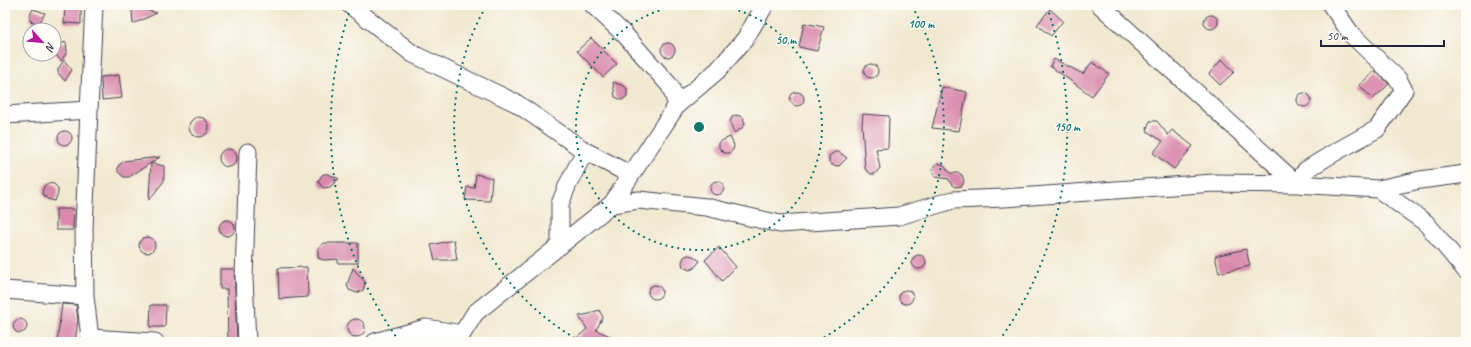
<svg xmlns="http://www.w3.org/2000/svg" width="1471" height="347" font-family="Caveat,sans-serif">
<style>
.building{fill:#d989ac}
.lines{fill:none;stroke-linecap:round;stroke-linejoin:round}
.minor-casing{stroke:#414051;stroke-width:19}
.minor{stroke:#fff;stroke-width:17}
.ring{fill:none;stroke:#0f766e;stroke-width:2;stroke-dasharray:2 4}
.centre{fill:#0f766e;stroke:#fdfcf7;stroke-width:2}
.ring-label{font-size:12px;text-anchor:middle;font-weight:bold;fill:#0f766e;stroke:#fdfcf7;stroke-width:3;stroke-linejoin:round;paint-order:stroke}
</style>
<rect width="100%" height="100%" fill="#fdfcf7"/>
<filter id="ink" filterUnits="userSpaceOnUse"><feTurbulence type="fractalNoise" baseFrequency=".025" numOctaves="2"/><feDisplacementMap in="SourceGraphic" scale="8" xChannelSelector="R" yChannelSelector="G"/><feConvolveMatrix kernelMatrix="1 2 1 2 8 2 1 2 1" color-interpolation-filters="sRGB"/></filter>
<filter id="wash" filterUnits="userSpaceOnUse"><feTurbulence type="fractalNoise" baseFrequency=".012" numOctaves="4" result="noise"/><feDisplacementMap in="SourceGraphic" scale="16" xChannelSelector="R" yChannelSelector="G"/><feGaussianBlur stdDeviation="0.9" result="paint"/><feColorMatrix in="noise" values="0 0 0 0 0 0 0 0 0 0 0 0 0 0 0 0 0 1.4 0 .05"/><feComposite in="paint" operator="in"/></filter>
<g filter="url(#wash)">
<rect width="100%" height="100%" fill="#f1e8d0"/>
<g id="blocks">
<path class="building" d="M65 5H81V24L64 23Z
M138 8 157 13 133 24 132 10Z
M33 9 45 13 39 24 30 21V15Z
M1050 9 1063 21 1051 36 1037 25Z
M1204 22a7 7 0 1 1 14 0a7 7 0 1 1-14 0Z
M804 23 824 27 817 51 799 47Z
M591 38 617 64 603 77 577 51Z
M66 42 67 52 61 61 54 52V49L57 45Z
M661 50a7 7 0 1 1 14 0a7 7 0 1 1-14 0Z
M1054 59 1083 74 1092 62 1109 74 1092 96 1050 66Z
M1222 59 1234 72 1220 85 1209 74Z
M64 60 72 70 65 81 58 73V69Z
M864 71a7 7 0 1 1 14 0a7 7 0 1 1-14 0Z
M1375 71 1389 84 1373 99 1359 85Z
M119 75 122 98 102 100 101 77Z
M613 82 624 86 627 89V96L622 100 615 97Z
M942 87 967 92 959 131 932 128Z
M790 99a7 7 0 1 1 14 0a7 7 0 1 1-14 0Z
M1297 100a7 7 0 1 1 14 0a7 7 0 1 1-14 0Z
M863 114 889 116 888 148 876 149 880 168 875 174H871L865 169 862 124Z
M736 115 743 117 745 124 742 128 734 133 730 122 732 117Z
M189 127a10 10 0 1 1 20 0a10 10 0 1 1-20 0Z
M1150 121H1157L1168 135 1172 130 1193 146 1174 169 1153 153 1163 141 1148 132 1147 128Z
M58 138a7 7 0 1 1 14 0a7 7 0 1 1-14 0Z
M730 137 734 145 733 150 729 153H724L719 148V143L723 140Z
M219 158a9 9 0 1 1 18 0a9 9 0 1 1-18 0Z
M835 152H839L847 158 839 166 832 165 829 161V156Z
M160 157 129 177H124L118 172V166L124 161Z
M151 163 164 166V181L149 200Z
M938 163 944 165 950 173H958L962 175 964 181 962 186 955 187 951 184 949 179 935 177 932 170 934 166Z
M323 174H328L339 179 330 187 323 188 318 181Z
M476 174 492 178 490 201 465 200 467 187 474 188Z
M710 188a7 7 0 1 1 14 0a7 7 0 1 1-14 0Z
M48 183 54 184 58 188V193L55 201 47 199 42 193 44 186Z
M56 209H74L73 230H56Z
M219 228a8 8 0 1 1 16 0a8 8 0 1 1-16 0Z
M139 245a8 8 0 1 1 16 0a8 8 0 1 1-16 0Z
M454 240 457 260H435L431 245Z
M324 243H358V263H338V259L324 260 318 258V248Z
M719 247 736 267 722 281 705 260Z
M1246 249 1250 266 1219 273 1215 256Z
M912 262a7 7 0 1 1 14 0a7 7 0 1 1-14 0Z
M688 255 693 256 700 261 694 268 690 270 683 267 682 262 684 257Z
M307 267 308 297 279 299 278 268Z
M353 268 365 282 364 288 363 290 357 293 349 290 347 285Z
M220 269H234L237 342H228L227 289H220Z
M648 292a7 7 0 1 1 14 0a7 7 0 1 1-14 0Z
M899 297a7 7 0 1 1 14 0a7 7 0 1 1-14 0Z
M62 304 76 305 78 320 75 342H57Z
M151 305H166L165 327H150Z
M599 310 603 317 596 330 624 342H572L587 329 579 316 590 314 593 312Z
M13 326a7 7 0 1 1 14 0a7 7 0 1 1-14 0Z
M347 328a9 9 0 1 1 18 0a9 9 0 1 1-18 0Z"/>
</g>
</g>
<g filter="url(#ink)">
<use href="#blocks" fill-opacity="0" stroke="#414051" stroke-width="1"/>
<g class="lines">
<defs>
<path id="minor" d="M350 5 413 54 516 103 585 151 631 175
M1100 5 1297 184 1306 170 1332 154 1377 129 1404 90 1398 79 1352 35 1331 5
M677 105 718 70 745 39 765 5
M89 110 94 5
M5 115 89 110 84 228 85 296
M1378 189 1420 180 1466 174
M612 204 639 200 706 207 780 224 899 216 953 200 1004 198 1214 183 1297 184 1378 189 1426 223 1466 271
M560 246V204L568 184 585 151
M5 290 85 296 90 338 155 342
M247 342 244 278 248 152
M375 342 426 328 462 334
M457 342 475 313 612 204 677 105 670 86 625 35 593 5"/>
</defs>
<use href="#minor" class="minor-casing"/>
<use href="#minor" class="minor"/>
</g>
</g>
<g class="ring">
<path d="M715 5A123 123 0 1 1 683 5"/>
<path d="M580 341A245 245 0 0 1 486 6M912 6A245 245 0 0 1 818 341"/>
<path d="M399 341A368 368 0 0 1 351 7M1047 7A368 368 0 0 1 999 341"/>
</g>
<circle cx="699" cy="127" r="6" class="centre"/>
<g class="ring-label">
<text x="921" y="28">100 m</text>
<text x="786" y="44">50 m</text>
<text x="1067" y="131">150 m</text>
</g>
<rect width="1471" height="347" fill="none" stroke="#fdfcf7" stroke-width="20"/>
<g transform="translate(42 42) rotate(117)"><circle r="19" fill="#fdfcf7" stroke="#a5a5ac"/>
<path d="M0-3L7 15L0 10L-7 15Z" fill="#b5179e"/>
<text y="-6" font-size="11" font-weight="bold" text-anchor="middle" fill="#22223b">N</text>
</g>
<path d="M1321 40v6h123v-6" fill="none" stroke="#22223b" stroke-width="2"/>
<text x="1327" y="40" font-size="12" fill="#22223b" stroke="#fdfcf7" stroke-width="3" paint-order="stroke">50 m</text>
</svg>
